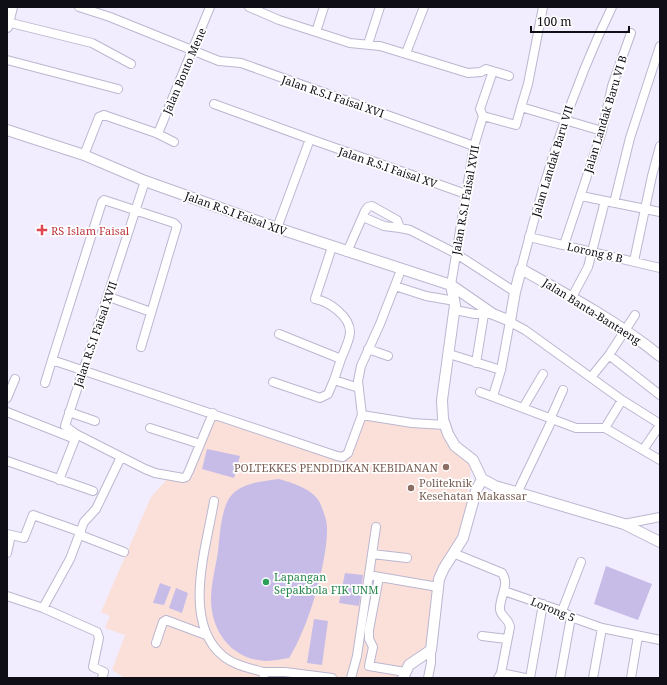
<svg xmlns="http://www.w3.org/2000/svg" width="667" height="685" font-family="'Noto Serif',serif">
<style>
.education{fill:#fae0d9}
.green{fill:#c7bce8}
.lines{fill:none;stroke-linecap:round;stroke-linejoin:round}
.minor-casing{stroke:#bcb6d0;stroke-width:10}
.tertiary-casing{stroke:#bcb6d0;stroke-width:12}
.minor{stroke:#fff;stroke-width:8}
.tertiary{stroke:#fff;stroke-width:10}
.health-dot{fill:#e0444e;stroke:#fff;stroke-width:1.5}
.education-dot{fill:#8d6e63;stroke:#fff;stroke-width:1.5}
.leisure-dot{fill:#2e9e5b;stroke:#fff;stroke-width:1.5}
.labels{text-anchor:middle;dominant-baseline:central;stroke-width:3.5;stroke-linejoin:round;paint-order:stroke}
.street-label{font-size:11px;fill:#0f0d16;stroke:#fff}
.health-label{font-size:11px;fill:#be3a42;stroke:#fff;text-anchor:start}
.education-label{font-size:11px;fill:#785e54;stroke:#fff;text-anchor:end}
.leisure-label{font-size:11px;fill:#27864d;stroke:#fff;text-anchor:start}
</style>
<rect width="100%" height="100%" fill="#f1edfe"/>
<path class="education" d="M214 416 349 458 363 418 443 430 472 462 462 537 443 568 432 642 402 678H125L112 670 125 635 105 628 110 616 101 612 151 497 170 476 184 479Z"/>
<path class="green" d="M207 449 240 456 234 478 202 469Z
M279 479C292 483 311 488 319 501 322 507 327 520 327 527 328 561 308 629 289 658 281 659 272 661 265 661 231 659 211 631 211 599 211 583 216 566 218 551 220 534 221 501 236 491 248 482 265 481 279 479Z
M606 566 652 584 638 620 594 604Z
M345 573 363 575 359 606 339 603Z
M160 583 171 587 164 605 153 603Z
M176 588 188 593 182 613 169 608Z
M314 619 328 621 322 665 307 663Z"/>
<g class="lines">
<defs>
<path id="minor" d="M79 7 110 17 219 61 241 63 474 146
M249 7 279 20 350 43 380 46 468 73 481 72 486 69 509 76
M543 7 528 84 521 107 602 131
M7 22 92 43 131 64
M316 32 324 7
M368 44 380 7
M406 53 424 7
M7 60 118 89
M214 104 310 139
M483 116 516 125 521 107
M483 116 480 109 493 71
M156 133 159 131 210 7
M84 155 99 117 104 115 156 133 174 142
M145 181 65 426 76 434 145 469 155 473 183 478 186 477 189 471 213 413
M581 196 660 212
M614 203 630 138 660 46
M363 217 384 226 400 228
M277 228 310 139 466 194
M529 237 660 268
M564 245 602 131 612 86 631 33
M332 247 315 299C328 301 350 316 350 332 350 340 344 351 341 359
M347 252 365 211 368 207 372 206 397 220 400 228 410 230 455 253 515 292
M634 261 652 176 660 146
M521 269C544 179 571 91 612 7
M451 285 474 146 483 116
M395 286 426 296 455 301
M109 297 151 312
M572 297 588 267 605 201
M455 310 475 314H490
M510 322 525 330 622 400 660 424
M279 334 341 359 334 380
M141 347 177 226 174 223 104 200 102 202 52 360 337 456 343 457 348 453 362 415 412 423 445 425
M368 349 388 356
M449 354 501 370
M609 355 660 395
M476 363 484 314
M592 376 609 355 635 315
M273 382 320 398 328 394 334 380 359 388
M45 383 52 360
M480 392 576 428H605L660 460
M493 396 501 370 510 321
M7 398 15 379
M523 408 543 374
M7 412 75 439 59 480
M69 412 95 421
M362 415 358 381 361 366 380 324 401 270
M551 417 563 390
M150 428 200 444
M605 428 622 400
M643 450 660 425
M7 461 93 491
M517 493 553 418
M214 501C207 546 181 621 223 656 234 665 249 668 263 672L264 678
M624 524 660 517
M7 534 24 538 33 515 81 532
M80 535 124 552
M7 553 11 535
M453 553 502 573C510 584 500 596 500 608 499 616 509 618 510 627L501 673 498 678
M372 554 407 558
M374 576 438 587
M379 577 369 630V639L373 647 369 666 405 672
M504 591 562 611 571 617 602 628 660 640
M7 596 43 608 97 632 99 638 93 667 104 672 102 678
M43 608 70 559 84 522 96 509 121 457
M562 611 581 562
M482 636 507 639
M156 643 163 622 166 620 206 635
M263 672H285L332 678
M501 673 525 678
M351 678 357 656 376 527
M428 678 431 663V650
M530 678 543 604
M560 678 571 617
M593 678 602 628
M631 678 638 636"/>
<path id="tertiary" d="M7 27 12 7
M7 130 84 155 145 181 277 228 451 285 493 314 510 321 515 292 521 269C568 295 618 322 660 356
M451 285 455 305 442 400 443 419 448 434 455 446 473 460 482 479
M482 479 495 486 624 524 660 542
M403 678 409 665 431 650 439 579 444 568 463 538 476 491 482 479"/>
</defs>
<use href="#minor" class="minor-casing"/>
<use href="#tertiary" class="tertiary-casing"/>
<use href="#minor" class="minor"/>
<use href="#tertiary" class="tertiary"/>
</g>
<path class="health-dot" d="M40 224h4v4h4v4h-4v4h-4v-4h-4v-4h4z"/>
<g class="education-dot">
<circle cx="446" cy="467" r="4"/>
<circle cx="411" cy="488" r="4"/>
</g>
<circle class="leisure-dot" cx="266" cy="582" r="4"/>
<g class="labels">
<g class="street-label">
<text transform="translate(184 71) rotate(-67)">Jalan Bonto Mene</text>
<text transform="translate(333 96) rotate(19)">Jalan R.S.I Faisal XVI</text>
<text transform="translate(605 114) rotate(-73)">Jalan Landak Baru VI B</text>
<text transform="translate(552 161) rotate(-73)">Jalan Landak Baru VII</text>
<text transform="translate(388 167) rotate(19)">Jalan R.S.I Faisal XV</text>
<text transform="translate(465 200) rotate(-80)">Jalan R.S.I Faisal XVII</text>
<text transform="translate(236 213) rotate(20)">Jalan R.S.I Faisal XIV</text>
<text transform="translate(595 252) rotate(13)">Lorong 8 B</text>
<text transform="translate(592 311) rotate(32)">Jalan Banta-Bantaeng</text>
<text transform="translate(95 334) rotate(-71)">Jalan R.S.I Faisal XVII</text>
<text transform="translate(553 609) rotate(22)">Lorong 5</text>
</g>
<g class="health-label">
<text x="51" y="230">RS Islam Faisal</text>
</g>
<g class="education-label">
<text x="438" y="467">POLTEKKES PENDIDIKAN KEBIDANAN</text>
<text x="419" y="482" text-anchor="start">Politeknik<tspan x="419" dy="13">Kesehatan Makassar</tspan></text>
</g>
<g class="leisure-label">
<text x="274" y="576">Lapangan<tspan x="274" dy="13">Sepakbola FIK UNM</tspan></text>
</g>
</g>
<rect width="667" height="685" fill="none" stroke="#0f0d16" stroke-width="16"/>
<path d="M531 26v6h98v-6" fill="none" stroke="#0f0d16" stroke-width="2"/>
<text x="537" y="26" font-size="12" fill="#0f0d16" stroke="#ffffff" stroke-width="3" paint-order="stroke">100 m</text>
</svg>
